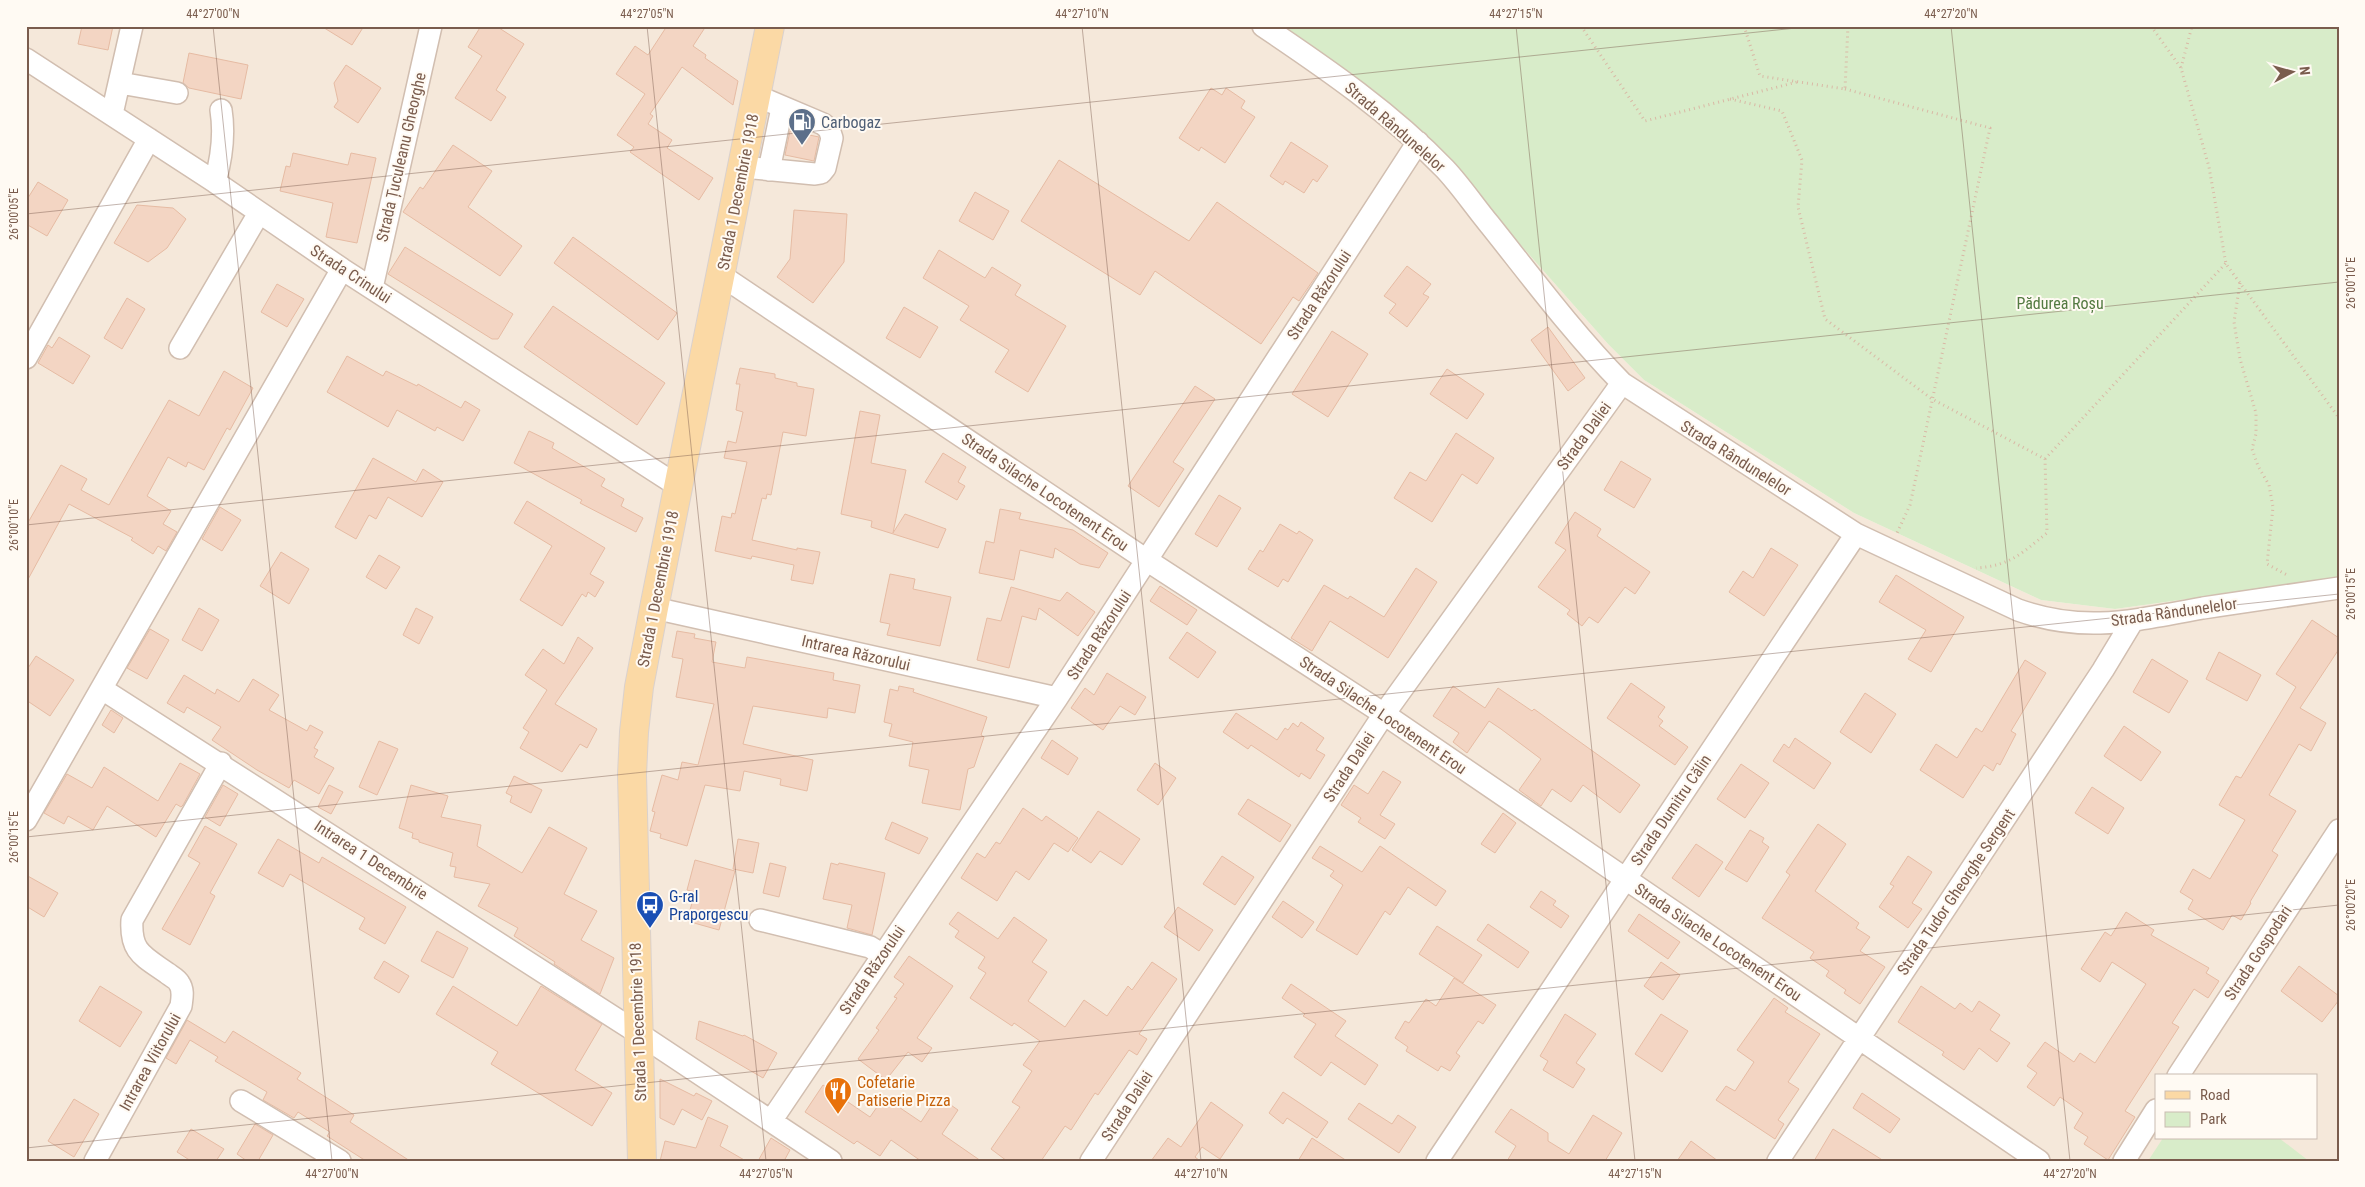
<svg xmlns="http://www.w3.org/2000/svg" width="2365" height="1187" font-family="'Roboto Condensed',sans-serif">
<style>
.residential{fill:#f5e8da;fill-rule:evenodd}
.green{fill:#d8ecc9}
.building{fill:#f3d5c3;stroke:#e6bba3}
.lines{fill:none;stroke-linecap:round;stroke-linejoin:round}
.minor-casing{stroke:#d1beb0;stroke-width:24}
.major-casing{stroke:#dad1cd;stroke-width:30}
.path{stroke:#d9b8a5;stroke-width:3;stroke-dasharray:1 4;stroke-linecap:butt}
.minor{stroke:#fff;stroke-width:21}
.major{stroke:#fbd9a5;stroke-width:28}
.ticks{fill:none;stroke:#7a5c4d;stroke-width:1;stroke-opacity:0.45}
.labels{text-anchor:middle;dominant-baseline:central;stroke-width:4;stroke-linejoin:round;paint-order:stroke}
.service-label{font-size:16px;fill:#4e5e75;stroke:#fffaf3;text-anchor:start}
.street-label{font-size:16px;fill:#7a5c4d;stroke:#fffaf3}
.park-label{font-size:16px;fill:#537a41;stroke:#fffaf3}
.transit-label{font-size:16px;fill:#164399;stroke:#fffaf3;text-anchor:start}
.food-label{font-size:16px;fill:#c56008;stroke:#fffaf3;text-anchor:start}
.neatline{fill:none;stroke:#7a5c4d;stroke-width:2}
.ticks-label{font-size:12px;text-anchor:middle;fill:#7a5c4d}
</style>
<rect width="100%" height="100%" fill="#fdf6ec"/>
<path class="residential" d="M26 26H1283L1377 95 1429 141 1608 344 1644 380 1854 513 2041 600 2115 609 2339 578V1161H26ZM2156 1076H2316V1138H2156Z"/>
<path class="green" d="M1283 26H2339V578L2115 609 2041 600 1854 513 1644 380 1608 344 1429 141 1377 95Z
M2163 1138H2279L2309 1161H2148Z"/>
<path class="building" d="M82 26H113L108 50 78 44Z
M321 26H364L352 45Z
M481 26H496L524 44 496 90 506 97 491 121 455 98 482 56 468 47Z
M667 26H706L693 46 706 55 705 58 738 81 733 105 682 67 650 114 653 116 648 124 672 140 667 148 713 178 699 200 630 152 634 147 617 135 645 94 616 74 635 46 648 55Z
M189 53 248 65 241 99 189 88 183 83Z
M346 65 381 88 358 123 334 107 338 101 334 83Z
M1211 88 1222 95 1226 88 1245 101 1241 108 1255 117 1225 163 1201 147 1199 151 1179 138Z
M790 131 819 137 814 161 785 155Z
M1291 142 1328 166 1317 182 1313 179 1304 193 1285 181 1283 185 1270 176Z
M453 145 492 171 468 207 522 246 500 276 403 212 420 187 423 189Z
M293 153 348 165 351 153 376 158 357 243 326 237 333 203 280 191 286 166 290 167Z
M1059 160 1189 241 1217 202 1318 273 1299 301 1293 297 1261 344 1155 271 1140 295 1021 221Z
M38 182 68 200 47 236 26 224V201Z
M975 192 1009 211 993 240 959 221Z
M137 205 173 208 186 219 167 248 148 262 114 243Z
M794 210 847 214 844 262 813 303 777 277 790 259Z
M573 237 677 313 658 340 554 263Z
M405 247 513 314 498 339H492L388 274Z
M939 250 985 278 992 267 1021 285 1015 295 1066 326 1028 392 995 372 1009 350 960 320 969 306 923 278Z
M1407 266 1431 284 1423 294 1429 297 1407 327 1389 313 1396 304 1384 296Z
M277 284 304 299 287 327 261 312Z
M127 298 145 309 122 349 104 338Z
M553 306 665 383 637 425 524 347Z
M904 307 938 327 920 358 886 338Z
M1548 327 1585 378 1568 391 1531 340Z
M1332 331 1368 354 1328 417 1292 394Z
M59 337 90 356 73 384 38 363 48 345 52 348Z
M347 356 383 376 386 371 417 386 418 384 461 408 465 401 480 410 463 441 437 427 435 431 397 410 388 427 327 392Z
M740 368 775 374V378L797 383V386L814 389 806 436 783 432 771 495 767 494 766 499 762 498 752 540 797 550V548L820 552 813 584 791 580 794 565 752 556 751 559 715 551 722 516 731 518 732 513 735 514 747 462 724 458 728 441 736 443 743 412 736 410 740 384H736Z
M1447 369 1484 394 1467 419 1430 394Z
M224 371 253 388 230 430 227 428 204 470 188 462 186 467 168 457 147 496 171 511 163 524 177 532 166 551 158 546 153 554 131 540 133 538 69 504 26 583V526L61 465 87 479 81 490 109 505 169 400 199 416Z
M1195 386 1215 399 1173 462 1184 469 1159 507 1128 486Z
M860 411 880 415 871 463 906 470 893 533 905 514 946 529 938 548 871 527 872 521 841 514Z
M529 431 554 443 552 448 605 479 601 486 624 499 621 506 643 518 636 532 580 503 582 500 514 463Z
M1456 433 1494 458 1477 484 1462 474 1432 522 1394 498 1410 472 1426 481Z
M943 453 966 467 958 482 965 486 957 500 925 482Z
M373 458 416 482 423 469 443 482 422 517 388 497 376 519 369 515 356 539 335 527Z
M1621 461 1651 479 1634 508 1604 490Z
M1219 495 1241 508 1217 547 1195 534Z
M527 501 605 548 590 574 604 582 595 597 588 592 586 597 582 594 562 626 520 600 552 546 514 523Z
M220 507 241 520 222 551 202 539Z
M1000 509 1021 513 1019 519 1073 530 1108 553 1099 568 1080 564 1055 548 1053 558 1020 550 1014 580 979 573 986 541 994 543Z
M1575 512 1601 529 1597 536 1650 572 1635 594 1625 587 1598 623 1589 617 1582 626 1567 614 1570 610 1538 587 1566 550 1555 543Z
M1280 524 1297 534 1299 531 1313 540 1288 582 1283 579 1278 587 1248 569 1260 550 1263 552Z
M1771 548 1798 565 1764 616 1729 592 1743 571 1753 578Z
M281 552 309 569 289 604 260 586Z
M379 555 400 567 386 589 366 577Z
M1416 568 1437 582 1388 658 1330 621 1312 651 1291 638 1324 585 1348 599 1350 596 1384 617Z
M890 574 915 579 913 589 951 597 940 646 887 635 890 624 880 622Z
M1896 575 1964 617 1931 672 1908 659 1926 630 1879 602Z
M1160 586 1197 610 1187 625 1150 601Z
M1011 587 1060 601 1067 592 1095 612 1078 636 1039 608 1036 620 1022 616 1009 668 977 660 987 618 1001 621Z
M199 608 219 620 202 651 182 640Z
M416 608 433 617 419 644 403 635Z
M2312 620 2339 638V649L2300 708 2326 723 2311 751 2299 744 2269 795 2296 811 2272 851 2278 855 2250 902 2251 903 2241 920 2232 915 2223 930 2188 909 2193 900 2180 892 2193 869 2210 879 2245 820 2219 805 2236 776 2241 778 2296 687 2276 674Z
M150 629 169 640 147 679 127 668Z
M677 631 695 634 694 638 716 642 712 662 745 668 747 657 834 673 833 680 860 685 855 713 828 708 827 718 753 706 743 744 813 760 807 791 780 785 781 779 744 771 740 791 705 785 687 846 660 838 661 834 650 831 655 812 652 811 662 775 678 780 682 762 698 765 714 704 676 697 683 659 672 657Z
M1187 632 1216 652 1198 678 1169 658Z
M578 637 593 648 555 704 597 729 587 748 580 744 562 772 520 748 529 732 523 728 547 690 525 675 543 649 564 664Z
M2219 652 2261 675 2247 701 2206 679Z
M36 656 74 680 50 716 26 700V671Z
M2152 659 2188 681 2169 713 2133 692Z
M2025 660 2046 673 2011 731 2016 734 2000 765 1997 763 1993 771 1984 765 1963 798 1920 770 1936 744 1957 758 1976 728 1982 732Z
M1107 673 1146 697 1135 715 1120 706 1103 730 1071 708 1085 688 1094 695Z
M184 675 215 694 217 689 239 702 253 679 279 695 269 710 307 731 310 725 323 732 314 748 318 750 314 757 334 768 319 794 294 780 289 788 257 770 212 740 221 727 187 707 184 713 167 703Z
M1631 683 1665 707 1658 717 1663 721 1659 726 1688 747 1675 765 1607 718Z
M899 686 914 689 913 692 987 717 981 735 984 737 974 767 968 769 960 810 922 803 929 770 909 766 913 742 889 736 892 724 884 722 890 689 898 691Z
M1453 686 1485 708 1498 688 1532 711 1534 709 1640 785 1620 813 1583 785 1571 802 1552 789 1541 806 1519 790 1541 759 1501 729 1489 721 1467 753 1453 742 1459 733 1433 716Z
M1865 693 1896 714 1871 753 1840 732Z
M111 710 123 718 114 733 102 725Z
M1236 713 1277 740 1285 728 1288 730 1293 723 1298 727 1301 722 1324 738 1316 750 1325 755 1310 779 1301 773 1299 777 1251 745 1248 749 1223 732Z
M2124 726 2161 752 2141 781 2104 756Z
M1795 738 1831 763 1814 789 1773 761 1784 744 1789 748Z
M1052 740 1078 758 1068 775 1041 758Z
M379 741 398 749 377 795 359 787Z
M180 763 200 774 183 805 181 807 176 804 156 837 107 806 93 830 68 816 64 824 44 813 67 774 92 788 104 767 158 801Z
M1155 763 1176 778 1158 805 1137 790Z
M1741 764 1769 783 1745 818 1717 799Z
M1383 771 1401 782 1380 815 1395 824 1385 839 1358 822 1361 818 1341 805 1354 785 1368 794Z
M514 776 542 790 531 813 510 802 512 796 506 793Z
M223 785 238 794 220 826 205 817Z
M329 785 343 792 331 814 318 807Z
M411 785 448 796 441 817 481 825 477 846 522 873 549 827 587 848 564 894 597 911 581 940 614 958 600 994 554 964 555 962 514 936 518 928 478 906 490 884 454 877 456 867 450 866 453 853 419 842V840L412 838 413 833 399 828Z
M2092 787 2124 808 2108 834 2075 813Z
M1248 799 1291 825 1280 842 1238 814Z
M1023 808 1042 821 1046 816 1078 838 1068 852 1054 843 1029 880 1016 871 997 901 961 878 977 853 985 858 996 842 1000 844Z
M1098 811 1140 839 1122 865 1100 851 1091 863 1072 850Z
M1503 813 1516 823 1495 853 1481 844Z
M892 822 928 838 919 854 885 839Z
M1818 824 1846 844 1815 891 1859 923 1856 928 1870 937 1860 951 1885 967 1860 1004 1844 993 1846 990 1826 976 1829 971 1810 958 1814 952 1762 918 1790 875 1786 872Z
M205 826 237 844 210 893 215 896 190 945 162 929 200 863 188 856Z
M1750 830 1764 838 1762 842 1769 847 1747 882 1725 869Z
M278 839 319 863 322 857 406 907 385 944 359 929 365 918 290 874 283 887 258 873Z
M738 839 759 843 753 873 733 869Z
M1696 844 1723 862 1699 897 1672 878Z
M1320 846 1362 872 1380 846 1446 891 1436 906 1408 887 1390 915 1385 911 1357 955 1316 930 1343 885 1330 876 1334 871 1312 858Z
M1222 856 1254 877 1235 905 1203 884Z
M1908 856 1932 872 1912 903 1922 909 1908 928 1879 907 1894 886 1890 884Z
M695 860 735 871 719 930 687 921 695 892 687 890Z
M770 863 786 867 779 897 763 893Z
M831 863 838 865 839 863 885 873 872 935 847 928 852 905 823 899Z
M26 875 58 893 44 917 26 906Z
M1541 891 1556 901 1553 905 1569 916 1561 928 1530 907Z
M1283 901 1314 922 1302 938 1272 917Z
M1178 907 1213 930 1199 951 1164 927Z
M958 912 998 939 1014 917 1047 940 1032 962 1047 972 1028 1001 1065 1027 1084 1000 1107 1016 1128 986 1132 990 1152 962 1177 979 1139 1034 1147 1039 1137 1055 1129 1050 1098 1095 1095 1093 1071 1130 1065 1126 1041 1161H1007L991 1149 1020 1107 1012 1102 1032 1071 1023 1065 1040 1041 1014 1023 1012 1026 970 998 986 973 978 968 985 957 955 937 959 931 949 924Z
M2126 912 2154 930 2151 935 2209 968 2206 973 2219 981 2208 998 2194 989 2172 1023 2179 1027 2125 1111 2135 1117 2108 1160 2084 1144 2088 1137 2074 1128 2083 1113 2060 1097 2054 1106 2027 1087 2037 1073 2027 1066 2045 1042 2074 1062 2080 1053 2095 1063 2146 984 2112 962 2100 982 2081 969 2105 932 2111 936Z
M1639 914 1680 942 1668 959 1628 931Z
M1488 924 1529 952 1518 968 1477 940Z
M1437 926 1482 955 1463 983 1419 954Z
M437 931 468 948 453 978 421 961Z
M909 956 953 986 917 1038 932 1048 922 1062 908 1052 886 1080 858 1059 879 1030 876 1028 897 998 894 997 904 984 894 977Z
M384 961 409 976 399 993 374 978Z
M1661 962 1680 975 1663 1000 1644 986Z
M2299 966 2339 996V1000L2322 1022 2281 991Z
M1454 978 1496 1005 1483 1024 1478 1021 1456 1053 1460 1056 1450 1071 1441 1066 1438 1071 1406 1051 1408 1047 1395 1038 1405 1021 1409 1023 1426 999 1436 1006Z
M1291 984 1346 1021 1335 1036 1378 1065 1365 1085 1331 1062 1321 1076 1294 1057 1316 1024 1303 1016 1305 1014 1282 998Z
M100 986 142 1012 120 1047 79 1021Z
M453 986 517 1026 541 986 602 1024 575 1070 612 1093 592 1126 491 1064 498 1052 436 1014Z
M1921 986 1955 1009 1960 1003 1972 1012 1979 1001 2000 1015 1990 1030 2010 1043 1997 1062 1979 1048 1964 1070 1942 1055 1944 1052 1898 1022Z
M1774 998 1788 1008 1785 1012 1820 1034 1788 1082 1799 1089 1778 1120 1784 1124 1775 1139 1716 1100 1726 1086 1735 1091 1754 1062 1737 1050Z
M1565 1014 1596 1034 1576 1063 1585 1069 1573 1088 1543 1070 1548 1061 1540 1056Z
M1661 1014 1688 1031 1662 1072 1635 1054Z
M187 1020 225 1043 233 1031 301 1073 297 1079 354 1115 350 1122 410 1161H366L327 1136 330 1132 298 1112 294 1118 263 1100 267 1092 215 1061 218 1057 190 1040 176 1064 166 1058Z
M699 1021 743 1036 744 1035 777 1053 763 1078 696 1039Z
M660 1079 694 1096 696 1093 712 1101 702 1120 682 1109 674 1125 660 1118Z
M823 1085 870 1117 884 1097 921 1122 938 1096 958 1110 942 1134 981 1161H921L891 1140 880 1156 857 1141 854 1144 805 1112Z
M1283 1092 1328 1122 1317 1138 1287 1118 1283 1124 1269 1113Z
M1862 1093 1900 1119 1890 1133 1853 1108Z
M74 1099 99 1114 74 1157 48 1141Z
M1211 1102 1243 1125 1220 1159 1202 1147 1195 1157 1200 1161H1151L1168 1138 1181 1147Z
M1359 1103 1392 1124 1398 1115 1416 1127 1399 1153 1348 1119Z
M1511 1109 1548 1133V1141L1569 1154 1593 1115 1622 1133 1605 1161H1507L1516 1146 1495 1132Z
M708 1117 728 1126 720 1146 746 1161H660L665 1141 696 1148Z
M255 1124 273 1135 258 1161H247L237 1154Z
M191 1129 224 1149 216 1161H191L177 1152Z
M1833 1129 1884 1161H1814Z
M771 1138 790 1150 784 1161H758Z
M1312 1138 1347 1161H1298Z
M1691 1141 1718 1161H1677Z"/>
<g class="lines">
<defs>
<path id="minor" d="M1263 26C1327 69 1391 113 1445 169 1461 186 1475 207 1490 225 1533 279 1574 334 1622 383L1856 534 2018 610C2086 634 2135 620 2203 608 2248 601 2293 595 2339 588
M26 59 215 182 342 269 678 486
M120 83 177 93
M112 114 132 26
M743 167 815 174 821 173 825 168 832 138 829 129 823 124 757 96
M769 170 782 108
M215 182C222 157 225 135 221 110
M722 276 1148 561 1384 714 2039 1161
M372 288 431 26
M180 348 259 213
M26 358 149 139
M654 608 1057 698
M102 689 638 1033 831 1161
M26 820 342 269
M760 920 870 947 883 955
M2178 1076 2339 830
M241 1101 340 1161
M771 1121 1057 698 1418 142
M95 1161 181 1006C182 998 184 990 179 983 177 979 171 976 167 973 143 956 130 952 132 920L221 763
M1091 1161 1384 714 1622 383
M1437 1161 1856 534
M1778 1161 2103 670 2132 622
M2124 1161 2156 1110"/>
<path id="major" d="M642 1161 632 775 634 732 639 687 654 608 770 26"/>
</defs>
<use href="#minor" class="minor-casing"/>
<use href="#major" class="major-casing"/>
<path class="path" d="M1581 26 1645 121 1797 82
M1744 26 1760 76 1845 89 1848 26
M2151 26 2181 68 2209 167 2226 264 2339 418
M2181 68 2192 26
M1845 89 1990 128 1910 505 1897 533
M1730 99 1782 111 1802 160 1798 207 1825 319 1932 399 2045 459 2047 533C2022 553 2010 566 1976 568
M2240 283 2234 322 2240 359 2256 413V434L2252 449 2258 466 2269 485 2273 507 2267 564 2287 575
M2045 459 2226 263"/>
<use href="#minor" class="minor"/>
<use href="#major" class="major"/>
</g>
<path class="ticks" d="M213 26 332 1161M647 26 766 1161M1082 26 1201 1161M1516 26 1635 1161M1951 26 2070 1161M26 214 1815 26M26 525 2339 282M26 837 2339 594M26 1148 2339 905"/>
<defs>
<symbol id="fuel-pin" viewBox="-11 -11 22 30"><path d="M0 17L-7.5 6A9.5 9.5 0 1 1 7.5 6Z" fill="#5c6f8a" stroke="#fffaf3"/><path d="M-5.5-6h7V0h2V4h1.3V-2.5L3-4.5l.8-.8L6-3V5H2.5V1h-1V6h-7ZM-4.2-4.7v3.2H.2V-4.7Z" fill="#fff"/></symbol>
<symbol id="bus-pin" viewBox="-11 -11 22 30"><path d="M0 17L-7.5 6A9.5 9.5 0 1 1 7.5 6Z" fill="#1a4fb4" stroke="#fffaf3"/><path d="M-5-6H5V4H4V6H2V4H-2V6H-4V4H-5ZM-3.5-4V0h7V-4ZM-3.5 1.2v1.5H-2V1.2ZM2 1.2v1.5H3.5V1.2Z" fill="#fff"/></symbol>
<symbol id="restaurant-pin" viewBox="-11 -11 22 30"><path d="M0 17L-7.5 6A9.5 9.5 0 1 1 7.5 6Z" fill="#e8710a" stroke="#fffaf3"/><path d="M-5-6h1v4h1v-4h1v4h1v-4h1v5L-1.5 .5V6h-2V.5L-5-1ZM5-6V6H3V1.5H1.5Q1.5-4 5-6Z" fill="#fff"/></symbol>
</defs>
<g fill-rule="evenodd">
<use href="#fuel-pin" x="786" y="106" width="32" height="43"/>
<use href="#bus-pin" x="634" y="889" width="32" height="43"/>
<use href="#restaurant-pin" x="822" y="1075" width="32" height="43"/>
</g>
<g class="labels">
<g class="service-label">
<text x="821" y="122">Carbogaz</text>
</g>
<g class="street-label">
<text transform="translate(1395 127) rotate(41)">Strada Rândunelelor</text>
<text transform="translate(401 157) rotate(-77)">Strada Țuculeanu Gheorghe</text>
<text transform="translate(738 192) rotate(-79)">Strada 1 Decembrie 1918</text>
<text transform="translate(351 274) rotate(33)">Strada Crinului</text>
<text transform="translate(1319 295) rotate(-57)">Strada Răzorului</text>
<text transform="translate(1584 436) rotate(-54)">Strada Daliei</text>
<text transform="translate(1736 458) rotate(32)">Strada Rândunelelor</text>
<text transform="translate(1045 492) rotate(34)">Strada Silache Locotenent Erou</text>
<text transform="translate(658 589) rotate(-79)">Strada 1 Decembrie 1918</text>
<text transform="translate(2174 612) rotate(-8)">Strada Rândunelelor</text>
<text transform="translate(1099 635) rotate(-57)">Strada Răzorului</text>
<text transform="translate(856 653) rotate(13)">Intrarea Răzorului</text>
<text transform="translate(1383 715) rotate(34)">Strada Silache Locotenent Erou</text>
<text transform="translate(1349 767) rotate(-57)">Strada Daliei</text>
<text transform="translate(1671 810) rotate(-56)">Strada Dumitru Călin</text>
<text transform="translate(371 860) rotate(33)">Intrarea 1 Decembrie</text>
<text transform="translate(1956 892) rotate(-56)">Strada Tudor Gheorghe Sergent</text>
<text transform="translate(1718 942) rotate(34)">Strada Silache Locotenent Erou</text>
<text transform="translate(2258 953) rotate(-57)">Strada Gospodari</text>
<text transform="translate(872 970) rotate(-56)">Strada Răzorului</text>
<text transform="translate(638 1022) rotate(-92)">Strada 1 Decembrie 1918</text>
<text transform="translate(150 1062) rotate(-61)">Intrarea Viitorului</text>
<text transform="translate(1127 1106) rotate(-57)">Strada Daliei</text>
</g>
<g class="park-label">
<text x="2060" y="303">Pădurea Roșu</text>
</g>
<g class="transit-label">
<text x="669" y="896">G-ral<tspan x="669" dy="18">Praporgescu</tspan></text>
</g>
<g class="food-label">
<text x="857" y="1082">Cofetarie<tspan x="857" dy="18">Patiserie Pizza</tspan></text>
</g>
</g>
<rect width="2365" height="1187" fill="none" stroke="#fffaf3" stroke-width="55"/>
<rect x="2155" y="1074" width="162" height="65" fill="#fffaf3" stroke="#cabbb1"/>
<rect x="2165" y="1091" width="25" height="8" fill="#fbd9a5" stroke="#cabbb1"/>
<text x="2200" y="1100" font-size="15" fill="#7a5c4d">Road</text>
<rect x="2165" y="1112" width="25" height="15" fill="#d8ecc9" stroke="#cabbb1"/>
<text x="2200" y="1124" font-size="15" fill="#7a5c4d">Park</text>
<g transform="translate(2292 72) rotate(84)" stroke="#fffaf3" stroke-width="4" paint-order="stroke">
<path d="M0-4L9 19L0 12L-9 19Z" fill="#7a5c4d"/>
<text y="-8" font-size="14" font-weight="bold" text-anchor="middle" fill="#7a5c4d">N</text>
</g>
<rect x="28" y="28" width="2310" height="1132" class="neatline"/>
<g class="ticks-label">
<text x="213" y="18">44°27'00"N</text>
<text x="647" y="18">44°27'05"N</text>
<text x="1082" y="18">44°27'10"N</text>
<text x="1516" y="18">44°27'15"N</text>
<text x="1951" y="18">44°27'20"N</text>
<text transform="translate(14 214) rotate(-90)" y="4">26°00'05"E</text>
<text transform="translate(2351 283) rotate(-90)" y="4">26°00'10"E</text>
<text transform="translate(14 525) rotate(-90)" y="4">26°00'10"E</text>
<text transform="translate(2351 594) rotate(-90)" y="4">26°00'15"E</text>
<text transform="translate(14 837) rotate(-90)" y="4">26°00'15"E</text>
<text transform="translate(2351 905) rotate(-90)" y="4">26°00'20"E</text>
<text x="332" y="1178">44°27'00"N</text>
<text x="766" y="1178">44°27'05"N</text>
<text x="1201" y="1178">44°27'10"N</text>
<text x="1635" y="1178">44°27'15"N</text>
<text x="2070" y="1178">44°27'20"N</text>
</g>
</svg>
